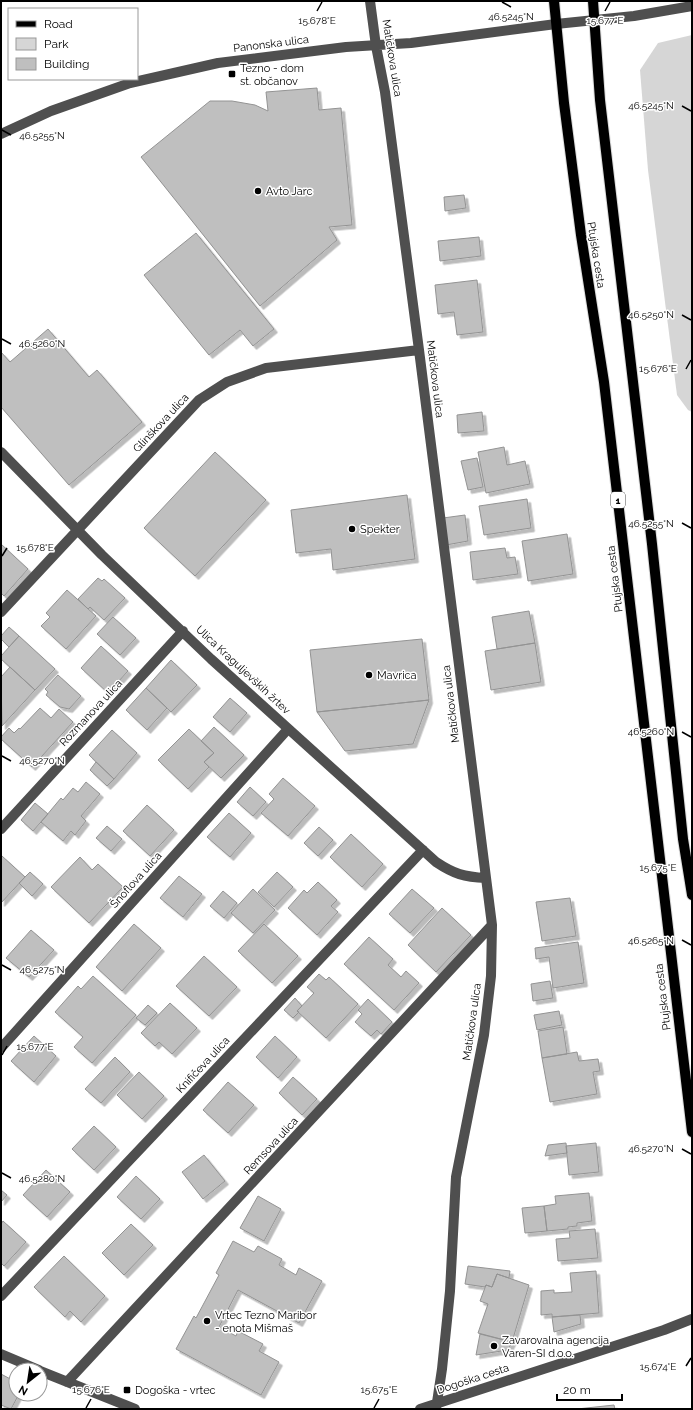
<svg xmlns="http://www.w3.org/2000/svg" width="693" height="1410" font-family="Raleway,sans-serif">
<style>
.green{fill:#d6d6d6}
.building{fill:#bfbfbf;stroke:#939393;filter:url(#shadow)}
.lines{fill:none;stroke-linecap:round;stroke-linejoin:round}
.major-casing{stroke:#dbdbdb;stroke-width:12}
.minor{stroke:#4f4f4f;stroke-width:10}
.major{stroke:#000;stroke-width:10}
.ticks{fill:none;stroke:#000;stroke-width:1.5}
.poi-dot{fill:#000;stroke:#fff;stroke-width:1.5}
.labels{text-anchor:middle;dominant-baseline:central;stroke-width:3;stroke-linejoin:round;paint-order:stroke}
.shield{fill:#fff;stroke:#4c4c4c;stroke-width:1}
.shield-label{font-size:10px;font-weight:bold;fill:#000}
.street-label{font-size:11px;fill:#000;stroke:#fff}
.poi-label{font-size:11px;fill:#000;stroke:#fff;text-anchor:start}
.ticks-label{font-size:10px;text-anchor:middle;fill:#000;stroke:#fff;stroke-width:3;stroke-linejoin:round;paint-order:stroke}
</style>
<defs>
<filter id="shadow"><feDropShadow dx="3.5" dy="3.5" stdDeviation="0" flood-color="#0004"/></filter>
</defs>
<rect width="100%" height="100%" fill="#fff"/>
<path class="green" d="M692 35V412L688 410 677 395 648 170 640 70 658 43Z"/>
<path class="building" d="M317 88 319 110 341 108 352 225 329 227 337 240 260 306 141 157 210 101H232L255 105 268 111 266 92Z
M464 195 466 208 445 211 444 197Z
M196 233 274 329 253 346 240 330 209 355 144 275Z
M479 237 481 256 440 261 438 241Z
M477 280 483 332 457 335 454 312 438 314 435 285Z
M48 329 89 377 97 370 142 422 69 485 1 407V352L10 362Z
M482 412 484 431 458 433 457 415Z
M504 447 507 465 525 461 530 484 486 493 478 452Z
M215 452 266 500 195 576 144 528Z
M477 458 483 487 468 490 461 461Z
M407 495 415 559 333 570 331 549 296 553 291 510Z
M527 499 531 528 484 535 479 506Z
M465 515 468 541 446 545 443 518Z
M567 534 573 574 528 581 522 541Z
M1 544 28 569 4 596 1 593Z
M505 548 507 558 515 557 518 574 473 580 470 552Z
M98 578 102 581 104 579 125 598 104 620 90 607 88 609 78 599Z
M67 590 96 616 66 649 41 626 50 617 46 613Z
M529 611 535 643 497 649 492 617Z
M113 617 136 638 120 655 97 634Z
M9 627 19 636 9 647 1 639V636Z
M19 636 55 669 35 690 1 659V656Z
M422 639 429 700 317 712 310 650Z
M535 643 541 682 491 690 485 651Z
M101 646 128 671 108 693 81 668Z
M171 660 197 685 171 712 146 688Z
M10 667 35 690 2 726 1 677Z
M58 675 81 696 69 709 60 707 46 695 48 692 45 689Z
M146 688 167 708 147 730 126 710Z
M230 698 247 713 230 732 213 717Z
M429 700 413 744 345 751 317 712Z
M40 708 51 718 59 709 73 722 32 767 1 739V737L9 728 14 733 19 728 20 729Z
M214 727 244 755 221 778 204 762 214 753 201 741Z
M189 729 214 753 204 762 209 767 188 789 158 760Z
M112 730 137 753 114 779 89 755Z
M96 762 114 779 107 786 90 770Z
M283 778 315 806 288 836 261 813 274 799 269 794Z
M86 782 100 794 81 816 86 821 75 835 71 831 63 841 41 822 61 798 63 800 73 788 78 792Z
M250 787 266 802 253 816 237 802Z
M35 803 48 814 33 831 21 820Z
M147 805 174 830 150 856 123 831Z
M229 813 251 833 230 857 207 837Z
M107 826 122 839 111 851 96 838Z
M319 827 333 840 318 856 304 843Z
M351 834 383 864 362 887 330 857Z
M2 856 25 877 1 903V857Z
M80 857 92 870 98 864 123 887 89 923 51 887Z
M30 872 43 884 32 896 19 883Z
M277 872 293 887 274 907 258 892Z
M179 876 202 894 183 917 160 898Z
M318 882 337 900 331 906 338 912 317 935 288 908 304 890 307 893Z
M253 889 275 910 253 933 231 913Z
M412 889 434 908 410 933 389 914Z
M223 891 237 903 224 918 210 906Z
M570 898 576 936 542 941 536 902Z
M442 908 471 935 436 972 408 945Z
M134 924 161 948 122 991 96 967Z
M264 924 298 956 272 983 238 951Z
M31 930 54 950 29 977 6 958Z
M369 937 393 959 388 965 401 977 406 971 419 983 394 1010 344 964Z
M578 942 584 983 553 988 549 957 536 959 535 948Z
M204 956 237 987 209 1016 176 986Z
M319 974 326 980 329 977 358 1004 326 1038 297 1011 314 993 307 987Z
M93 976 136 1015 92 1063 74 1047 83 1037 55 1012 78 986 81 989Z
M550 981 553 998 533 1001 531 984Z
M295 998 302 1006 297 1011 299 1012 293 1018 284 1010Z
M368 999 392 1022 381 1034 377 1030 371 1036 355 1022 362 1014 358 1010Z
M170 1003 197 1028 172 1054 159 1042 155 1046 141 1033Z
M148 1005 157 1013 145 1025 136 1018Z
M559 1011 562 1025 537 1030 534 1015Z
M563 1027 567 1054 542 1058 538 1031Z
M34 1036 56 1056 34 1082 11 1061Z
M275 1036 297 1057 278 1078 256 1057Z
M577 1052 579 1061 598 1059 600 1071 593 1072 597 1094 550 1102 542 1058Z
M115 1057 130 1072 101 1103 85 1089Z
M139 1072 164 1096 142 1119 117 1095Z
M293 1077 317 1099 302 1115 279 1093Z
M228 1082 254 1105 228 1133 203 1110Z
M94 1126 116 1147 94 1170 72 1149Z
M566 1143 567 1153 545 1156 548 1145Z
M596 1143 599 1172 569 1175 566 1146Z
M204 1155 225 1181 203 1199 182 1172Z
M46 1170 70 1192 47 1217 23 1195Z
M136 1176 160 1199 141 1219 117 1197Z
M1 1190 7 1195 1 1202Z
M589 1193 592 1221 577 1223V1226L568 1227V1229L547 1231 544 1206 556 1204 555 1196Z
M258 1196 281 1209 264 1241 240 1228Z
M544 1206 547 1231 525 1233 522 1208Z
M3 1221 26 1242 4 1266 1 1263V1224Z
M131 1224 153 1245 124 1275 102 1253Z
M595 1229 598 1258 558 1261 556 1239 570 1238 569 1231Z
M233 1241 254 1252 258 1246 282 1259 279 1265 296 1275 299 1268 322 1281 299 1323 238 1290 219 1327 236 1336 238 1331 263 1344 259 1351 279 1362 261 1395 176 1349 194 1316 196 1318 219 1275 216 1273Z
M64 1256 105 1296 81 1322 70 1311 65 1317 34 1287Z
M468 1266 510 1271 509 1278 497 1274 492 1287 486 1285 485 1287 465 1284Z
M596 1271 599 1313 552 1317V1314L541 1315V1291L554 1290V1293L572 1292 570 1273Z
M497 1274 529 1285 512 1342 478 1333 488 1304 480 1301 486 1285 492 1287Z
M580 1315 581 1324 554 1332 552 1317Z
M480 1334 512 1342 508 1350 476 1355Z
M1 1374 16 1382V1394H19L11 1409 1 1405Z
M614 1405 615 1409H577Z"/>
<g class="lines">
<defs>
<path id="major" d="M554 1 564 103 581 235 604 382 692 1132
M593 1 600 100 652 544 683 839 692 895"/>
</defs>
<use href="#major" class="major-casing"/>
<path class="minor" d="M370 1 376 46 385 92 419 350 492 925 491 976 484 1035 456 1177 450 1291 442 1369 436 1409
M1 134 51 111 130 83 218 63 346 47 411 43 556 24 634 16 692 6
M1 452 102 555 211 659 436 862C454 874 464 877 486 878
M1 612 199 400 227 382 266 368 419 350
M1 829 183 631
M1 1048 288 729
M1 1296 423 850
M1 1354 39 1370
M40 1371 135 1409
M67 1382 492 925
M420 1409 664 1330 692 1319"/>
<use href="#major" class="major"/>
</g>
<path class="ticks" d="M502 2 511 7M317 11 322 2M605 11 610 2M682 106 691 111M2 130 11 135M682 315 691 320M2 339 11 344M686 369 691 360M682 523 691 528M2 556 7 548M682 732 691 737M2 756 11 761M686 868 691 859M682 940 691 945M2 965 11 970M2 1055 7 1046M682 1149 691 1154M2 1173 11 1178M686 1366 691 1358M86 1408 91 1399M374 1408 379 1399"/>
<g class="poi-dot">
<rect x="228" y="70" width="8" height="8" rx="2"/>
<circle cx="258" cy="191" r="4"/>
<circle cx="352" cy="529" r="4"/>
<circle cx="369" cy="675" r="4"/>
<circle cx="207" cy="1321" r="4"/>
<circle cx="494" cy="1346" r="4"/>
<rect x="123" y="1386" width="8" height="8" rx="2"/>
</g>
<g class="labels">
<rect class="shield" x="611" y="492" width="14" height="16" rx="3"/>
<g class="shield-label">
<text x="618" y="500">1</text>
</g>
<g class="street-label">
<text transform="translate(271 44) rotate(-7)">Panonska ulica</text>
<text transform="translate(392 58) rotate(81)">Matičkova ulica</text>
<text transform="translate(596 255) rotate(81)">Ptujska cesta</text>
<text transform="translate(435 379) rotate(83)">Matičkova ulica</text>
<text transform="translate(161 423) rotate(-47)">Glinškova ulica</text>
<text transform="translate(615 579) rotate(-97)">Ptujska cesta</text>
<text transform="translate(243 670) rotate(43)">Ulica Kraguljevških žrtev</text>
<text transform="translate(451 704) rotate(-97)">Matičkova ulica</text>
<text transform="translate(91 713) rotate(-47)">Rozmanova ulica</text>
<text transform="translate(136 880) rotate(-48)">Šnoflova ulica</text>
<text transform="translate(663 997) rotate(-97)">Ptujska cesta</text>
<text transform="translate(472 1022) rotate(-82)">Matičkova ulica</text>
<text transform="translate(203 1065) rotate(-47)">Knifičeva ulica</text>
<text transform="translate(271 1146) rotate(-47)">Remsova ulica</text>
<text transform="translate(473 1379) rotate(-18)">Dogoška cesta</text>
</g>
<g class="poi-label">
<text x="240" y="68">Tezno - dom<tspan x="240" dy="13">st. občanov</tspan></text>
<text x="266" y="191">Avto Jarc</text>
<text x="360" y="529">Spekter</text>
<text x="377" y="675">Mavrica</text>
<text x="215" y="1315">Vrtec Tezno Maribor<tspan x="215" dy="13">- enota Mišmaš</tspan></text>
<text x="502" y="1340">Zavarovalna agencija<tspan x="502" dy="13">Varen-SI d.o.o.</tspan></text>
<text x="135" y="1390">Dogoška - vrtec</text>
</g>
</g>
<g class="ticks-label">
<text x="511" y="20">46.5245°N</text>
<text x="317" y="24">15.678°E</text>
<text x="605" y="24">15.677°E</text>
<text x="651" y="109">46.5245°N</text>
<text x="42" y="139">46.5255°N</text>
<text x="651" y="318">46.5250°N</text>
<text x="42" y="347">46.5260°N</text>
<text x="658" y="372">15.676°E</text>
<text x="651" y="527">46.5255°N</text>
<text x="35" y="551">15.678°E</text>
<text x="651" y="735">46.5260°N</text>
<text x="42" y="764">46.5270°N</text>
<text x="658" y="871">15.675°E</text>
<text x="651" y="944">46.5265°N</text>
<text x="42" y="973">46.5275°N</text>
<text x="35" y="1050">15.677°E</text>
<text x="651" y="1152">46.5270°N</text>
<text x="42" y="1182">46.5280°N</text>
<text x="658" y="1370">15.674°E</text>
<text x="91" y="1393">15.676°E</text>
<text x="379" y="1393">15.675°E</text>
</g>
<rect width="693" height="1410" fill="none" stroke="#000000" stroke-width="4"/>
<rect x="8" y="8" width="130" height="72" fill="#ffffff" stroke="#999999"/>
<rect x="16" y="21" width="20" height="6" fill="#000000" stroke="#999999"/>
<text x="44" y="28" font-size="12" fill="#000000">Road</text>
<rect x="16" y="38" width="20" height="12" fill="#d6d6d6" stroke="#999999"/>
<text x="44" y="48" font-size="12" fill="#000000">Park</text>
<rect x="16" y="58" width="20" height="12" fill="#bfbfbf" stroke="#999999"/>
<text x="44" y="68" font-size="12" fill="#000000">Building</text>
<g transform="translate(28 1382) rotate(210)"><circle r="19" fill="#ffffff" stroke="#999999"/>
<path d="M0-3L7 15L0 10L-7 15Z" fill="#000000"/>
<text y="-6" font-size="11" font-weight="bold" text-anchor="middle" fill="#000000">N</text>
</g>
<path d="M557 1394v6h65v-6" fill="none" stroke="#000000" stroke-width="2"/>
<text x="563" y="1394" font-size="12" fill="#000000" stroke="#ffffff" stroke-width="3" paint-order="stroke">20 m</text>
</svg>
